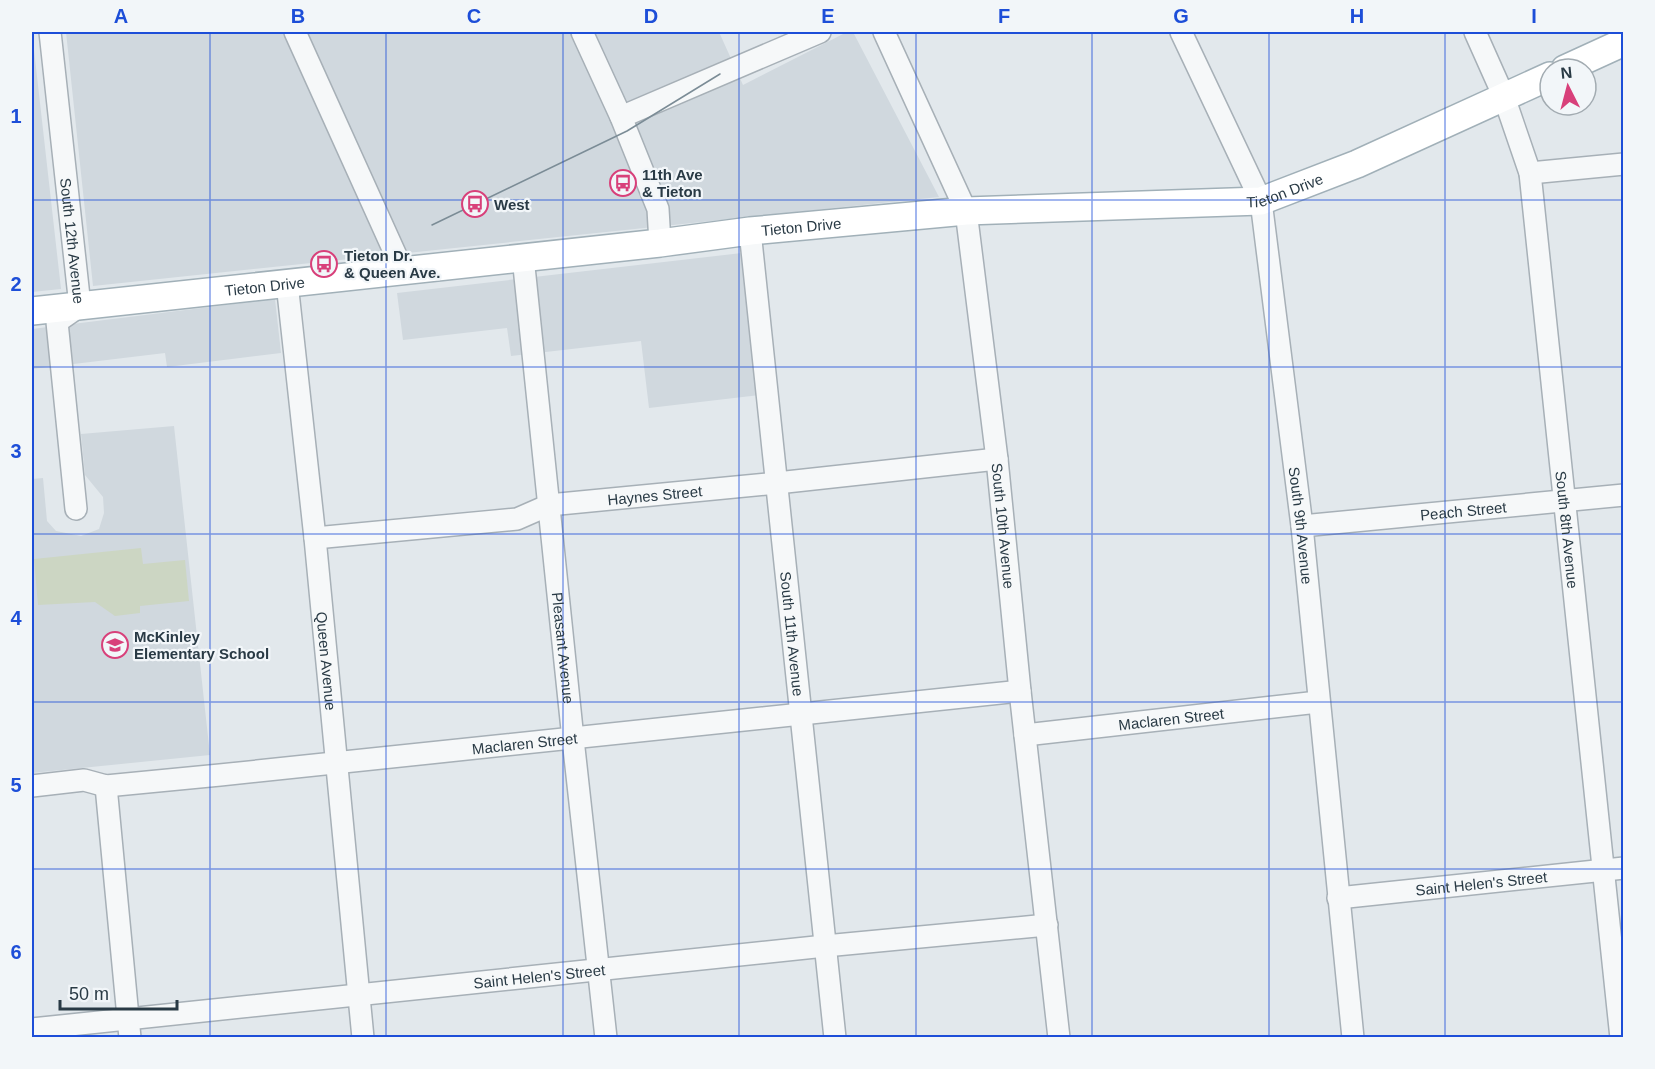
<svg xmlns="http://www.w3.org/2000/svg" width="1655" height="1069" font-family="Helvetica,sans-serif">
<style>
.built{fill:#d0d8de}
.green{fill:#ccd6c3}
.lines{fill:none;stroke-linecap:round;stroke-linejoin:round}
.minor-casing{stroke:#a7b0b7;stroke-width:24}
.major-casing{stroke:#a1b0b8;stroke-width:30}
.minor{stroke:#f6f8f9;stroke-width:21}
.major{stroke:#fff;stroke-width:27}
.tram{stroke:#7b8c96;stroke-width:1.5}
.grid{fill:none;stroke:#1d4ed8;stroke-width:1.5;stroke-opacity:0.55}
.labels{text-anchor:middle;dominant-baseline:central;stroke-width:4.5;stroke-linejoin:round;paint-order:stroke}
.poi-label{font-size:15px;font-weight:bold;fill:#293a45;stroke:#f2f6f9;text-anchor:start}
.street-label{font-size:15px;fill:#293a45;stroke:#f2f6f9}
.neatline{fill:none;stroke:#1d4ed8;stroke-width:2}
.grid-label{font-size:20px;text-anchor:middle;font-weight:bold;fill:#1d4ed8}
</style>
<rect width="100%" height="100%" fill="#e2e8ec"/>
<path class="built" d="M32 32 61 289 32 292Z
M66 32H719L743 85 847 32H853L939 197 93 286Z
M759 251 776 393 649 408 641 341 511 356 507 328 403 340 397 293Z
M275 299 281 353 167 367 165 353 32 369V329Z
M174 426 210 755 32 773V479L43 478 47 521 56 531 81 536 99 529 104 513 103 497 85 475 81 434Z"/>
<path class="green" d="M141 548 143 564 185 560 189 601 140 606V613L115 616 95 602 38 605 34 559Z"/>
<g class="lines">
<defs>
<g id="minor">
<path id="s1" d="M50 32 80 306 57 322 76 509"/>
<path d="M295 32 403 271"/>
<path d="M582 32 621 117 658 209 660 243"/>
<path id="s2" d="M884 32 966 211 997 459 1020 691 1059 1038"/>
<path id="s3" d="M1181 32 1261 201 1302 526 1353 1038"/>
<path id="s4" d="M1475 32 1504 97 1530 173 1621 1038"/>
<path d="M621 117 820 32"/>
<path d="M1530 173 1624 164"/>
<path id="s5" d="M750 231 835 1038"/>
<path id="s6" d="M523 257 573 739 606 1038"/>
<path id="s7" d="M287 283 315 538 363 1038"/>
<path id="s8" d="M1302 526 1624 495"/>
<path id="s9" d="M315 538 517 519 549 505 777 483 997 459"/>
<path id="s10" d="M1025 735 1318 702"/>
<path id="s11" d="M32 786 84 780 106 786 220 775 1020 691"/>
<path d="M106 786 130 1038"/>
<path id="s12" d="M1338 898 1624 868"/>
<path id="s13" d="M32 1029 825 946 1047 925"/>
</g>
<g id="major">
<path d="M1565 69 1624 42"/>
<path id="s14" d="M32 311 660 243 750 231 966 211 1261 201 1357 164 1550 76"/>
</g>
</defs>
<use href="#minor" class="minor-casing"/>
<use href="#major" class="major-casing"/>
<use href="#minor" class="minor"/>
<use href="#major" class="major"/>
<path class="tram" d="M432 225 627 131 720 74"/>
</g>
<path class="grid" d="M210 32V1038M386 32V1038M563 32V1038M739 32V1038M916 32V1038M1092 32V1038M1269 32V1038M1445 32V1038M32 200H1624M32 367H1624M32 534H1624M32 702H1624M32 869H1624"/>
<defs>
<symbol id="bus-ring" viewBox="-11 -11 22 22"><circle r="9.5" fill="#f2f6f9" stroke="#d8407a" stroke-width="1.5"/><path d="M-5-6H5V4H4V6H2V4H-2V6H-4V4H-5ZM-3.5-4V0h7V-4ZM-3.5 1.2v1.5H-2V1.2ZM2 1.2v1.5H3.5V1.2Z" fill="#d8407a"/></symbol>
<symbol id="school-ring" viewBox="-11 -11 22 22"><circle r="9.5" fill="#f2f6f9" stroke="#d8407a" stroke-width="1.5"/><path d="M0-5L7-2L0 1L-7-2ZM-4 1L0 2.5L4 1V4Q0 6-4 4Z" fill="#d8407a"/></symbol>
</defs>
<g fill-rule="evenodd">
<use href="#bus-ring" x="608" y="168" width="30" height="30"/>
<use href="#bus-ring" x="460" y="189" width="30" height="30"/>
<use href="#bus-ring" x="309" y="249" width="30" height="30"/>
<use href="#school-ring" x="100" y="630" width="30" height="30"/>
</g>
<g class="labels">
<g class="poi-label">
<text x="642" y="174">11th Ave<tspan x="642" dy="17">&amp; Tieton</tspan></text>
<text x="494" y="204">West</text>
<text x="344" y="255">Tieton Dr.<tspan x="344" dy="17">&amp; Queen Ave.</tspan></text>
<text x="134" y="636">McKinley<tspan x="134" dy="17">Elementary School</tspan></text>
</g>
<g class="street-label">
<text stroke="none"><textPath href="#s14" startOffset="1260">Tieton Drive</textPath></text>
<text stroke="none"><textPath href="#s14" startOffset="774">Tieton Drive</textPath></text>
<text stroke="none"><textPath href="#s1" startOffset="210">South 12th Avenue</textPath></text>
<text stroke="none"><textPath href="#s14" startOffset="234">Tieton Drive</textPath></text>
<text stroke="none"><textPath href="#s9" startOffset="344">Haynes Street</textPath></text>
<text stroke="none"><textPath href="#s8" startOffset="162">Peach Street</textPath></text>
<text stroke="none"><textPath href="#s2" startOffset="514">South 10th Avenue</textPath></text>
<text stroke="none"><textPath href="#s3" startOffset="514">South 9th Avenue</textPath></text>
<text stroke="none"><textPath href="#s4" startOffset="510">South 8th Avenue</textPath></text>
<text stroke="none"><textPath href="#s5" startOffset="405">South 11th Avenue</textPath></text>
<text stroke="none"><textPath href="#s6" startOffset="393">Pleasant Avenue</textPath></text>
<text stroke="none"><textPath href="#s7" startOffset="380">Queen Avenue</textPath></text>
<text stroke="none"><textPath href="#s10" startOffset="147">Maclaren Street</textPath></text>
<text stroke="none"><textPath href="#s11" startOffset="496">Maclaren Street</textPath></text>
<text stroke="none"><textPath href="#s12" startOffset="144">Saint Helen's Street</textPath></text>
<text stroke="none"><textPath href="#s13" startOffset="510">Saint Helen's Street</textPath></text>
</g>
</g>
<rect width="1655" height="1069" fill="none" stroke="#f2f6f9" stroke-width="66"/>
<g transform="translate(1568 87) rotate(354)"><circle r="28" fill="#f2f6f9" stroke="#a2abb1" stroke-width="1.5"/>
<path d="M0-4.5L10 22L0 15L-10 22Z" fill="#d8407a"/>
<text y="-9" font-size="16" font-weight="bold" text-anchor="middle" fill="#293a45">N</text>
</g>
<path d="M60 1000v9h117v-9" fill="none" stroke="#293a45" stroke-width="3"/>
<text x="69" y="1000" font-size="18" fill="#293a45" stroke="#f2f6f9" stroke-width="4.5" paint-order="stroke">50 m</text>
<rect x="33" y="33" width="1589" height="1003" class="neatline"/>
<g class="grid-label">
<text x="121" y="23">A</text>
<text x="298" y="23">B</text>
<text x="474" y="23">C</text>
<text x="651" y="23">D</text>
<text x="828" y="23">E</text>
<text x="1004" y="23">F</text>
<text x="1181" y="23">G</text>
<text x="1357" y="23">H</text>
<text x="1534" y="23">I</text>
<text x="16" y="123">1</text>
<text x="16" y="291">2</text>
<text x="16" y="458">3</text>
<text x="16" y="625">4</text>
<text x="16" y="792">5</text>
<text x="16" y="959">6</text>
</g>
</svg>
